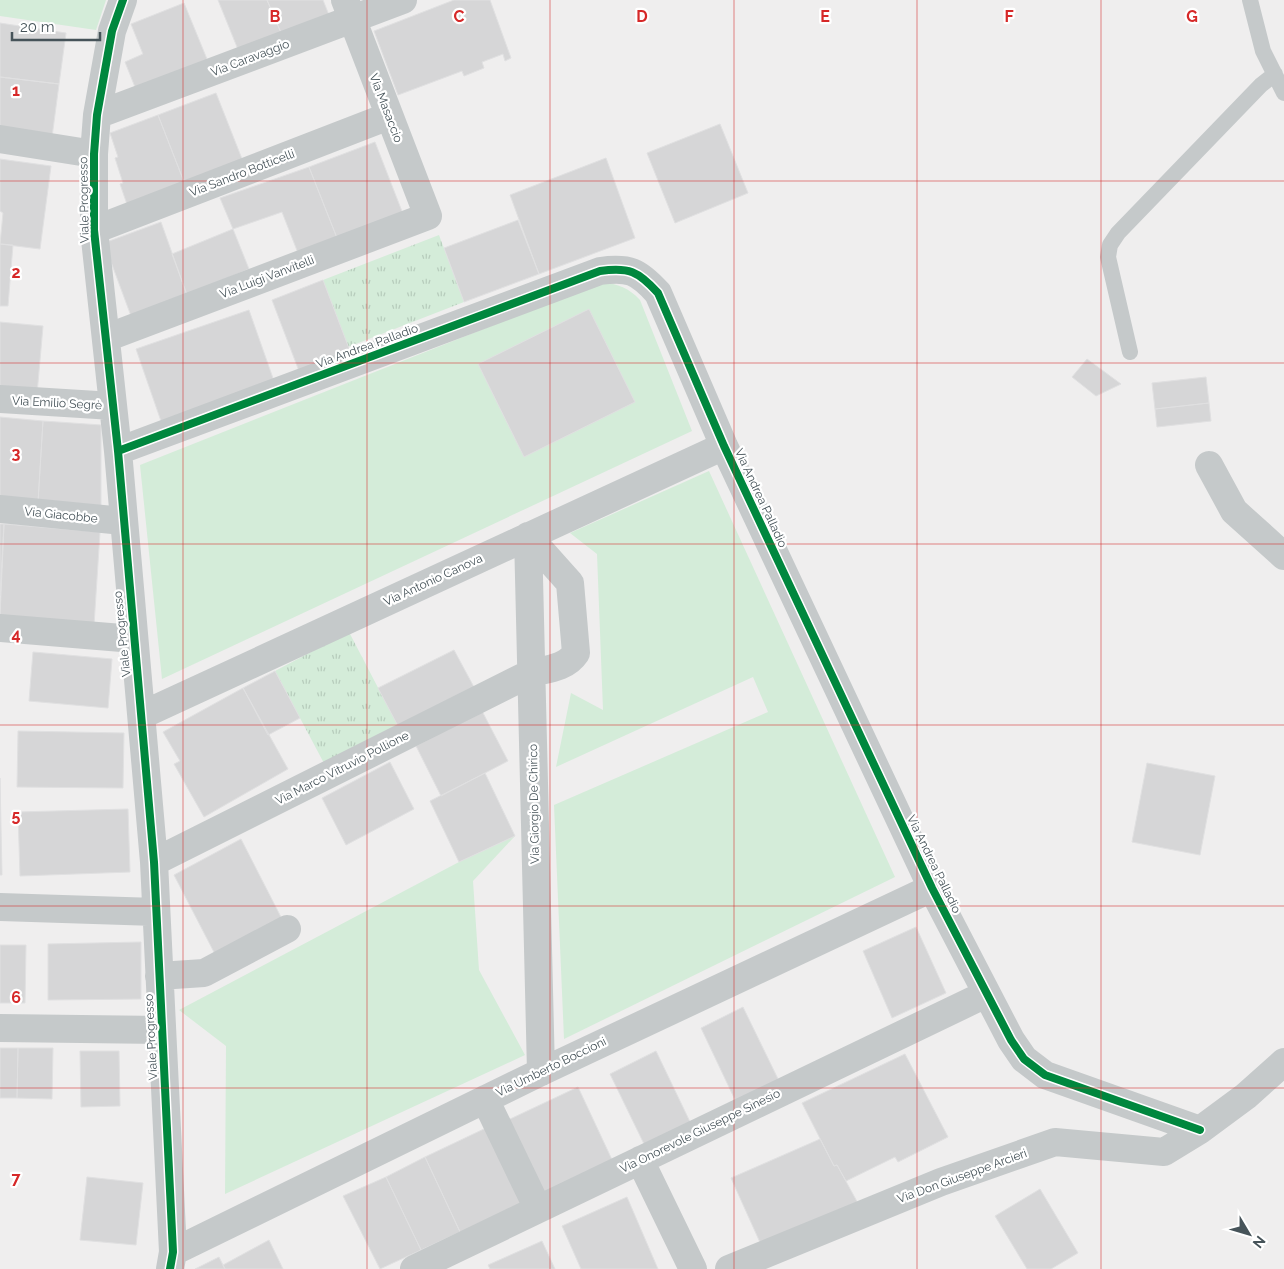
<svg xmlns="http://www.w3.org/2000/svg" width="1284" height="1269" font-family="Raleway,sans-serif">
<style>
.grass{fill:#d4ecd9}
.park{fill:url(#park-tufts)}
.building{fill:#d6d6d7;stroke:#e0e0e1}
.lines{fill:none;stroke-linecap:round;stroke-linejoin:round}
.service{stroke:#c5c9ca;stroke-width:16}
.minor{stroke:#c5c9ca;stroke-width:28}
.cycleway-casing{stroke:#fff;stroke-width:11}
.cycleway{stroke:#00873e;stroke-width:8}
.grid{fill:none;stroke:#d62828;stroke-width:1;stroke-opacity:0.55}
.labels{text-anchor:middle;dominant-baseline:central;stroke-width:4.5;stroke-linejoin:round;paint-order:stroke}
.street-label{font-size:12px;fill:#465359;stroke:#fff}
.grid-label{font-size:16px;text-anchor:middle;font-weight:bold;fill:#d62828;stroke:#fff;stroke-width:4.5;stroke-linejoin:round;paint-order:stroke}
</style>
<defs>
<pattern id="park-tufts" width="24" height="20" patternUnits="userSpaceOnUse" patternTransform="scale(1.25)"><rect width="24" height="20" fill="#d4ecd9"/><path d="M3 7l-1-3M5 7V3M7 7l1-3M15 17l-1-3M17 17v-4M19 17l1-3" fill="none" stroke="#b7ccbc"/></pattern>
</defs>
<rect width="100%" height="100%" fill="#efeeee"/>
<path class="grass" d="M0 0H106L96 30 0 16Z
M602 282C618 284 629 288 640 300L692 431 162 679 140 465Z
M709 471 895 877 564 1039 554 805 768 712 753 677 556 767 571 693 603 710 597 554 570 533Z
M515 836 473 881 479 970 525 1055 225 1194 226 1046 179 1010 459 862Z"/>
<path class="park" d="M439 235 464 302 348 347 323 280Z
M349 632 399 728 326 767 275 671Z"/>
<path class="building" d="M218 0H267L282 35 239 52Z
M267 0H323L329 15 282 35Z
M454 0H490L511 58 505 61 503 54 482 62 484 68 464 76 462 71 398 95 374 31Z
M184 3 209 64 137 92 125 62 143 54 131 24Z
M0 23 66 33 59 84 0 77Z
M0 77 59 84 52 137 0 130Z
M216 93 244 164 186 187 158 115Z
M158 115 186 187 129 210 120 184 123 183 115 158 118 157 110 133Z
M720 124 748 193 675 223 647 153Z
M375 142 403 214 337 238 309 167Z
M606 158 635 238 539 274 510 195Z
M0 159 51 166 40 249 0 244 3 213 0 211Z
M309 167 337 238 298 253 282 212 233 229 220 198Z
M518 220 539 274 464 302 444 248Z
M161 222 187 295 131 316 104 243Z
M233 229 249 269 187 295 172 254Z
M0 244 13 245 8 306H0Z
M323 280 350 351 299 371 272 300Z
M589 309 635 402 524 457 478 364Z
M249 310 274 381 161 421 136 349Z
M0 322 43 326 37 394 0 391Z
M1087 359 1121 384 1096 396 1072 377Z
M1206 377 1209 403 1155 409 1152 383Z
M1209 403 1211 421 1157 427 1155 409Z
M0 417 43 421 38 502 0 498Z
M43 421 101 425V506L38 502Z
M0 524H4L0 596Z
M4 524 100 532 94 625 0 616Z
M454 650 475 689 399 728 378 688Z
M33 652 112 659 108 708 29 701Z
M275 671 300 718 268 735 243 688Z
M243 688 288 769 204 817 174 764 180 761 163 732Z
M482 711 508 761 441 796 416 746Z
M18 731 124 733 123 788 17 787Z
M390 762 414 809 346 845 322 798Z
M1147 763 1215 776 1200 855 1132 842Z
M485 773 515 836 459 862 430 801Z
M0 778 2 875H0Z
M128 809 130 872 20 876 18 812Z
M241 839 283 921 216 956 174 875Z
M916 927 946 993 892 1018 863 951Z
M141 942V999L48 1000V944Z
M0 945H26L25 1003H0Z
M743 1007 780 1083 737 1104 701 1028Z
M0 1048H18L17 1098H0Z
M18 1048H53L52 1099 17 1098Z
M80 1051H119L120 1106 81 1107Z
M656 1051 692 1126 646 1148 610 1074Z
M905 1054 948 1137 898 1162 895 1157 846 1181 837 1165 834 1166 802 1103Z
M578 1087 614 1164 544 1197 508 1120Z
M486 1128 524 1209 463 1238 425 1157Z
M820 1139 834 1166 837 1165 860 1207 763 1249 731 1178Z
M425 1157 460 1232 421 1250 386 1177Z
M87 1177 143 1183 136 1245 80 1240Z
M386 1177 421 1250 380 1269 343 1196Z
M1040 1189 1078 1253 1051 1269H1027L995 1216Z
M627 1197 658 1269H581L562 1226Z
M269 1240 283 1269H225L223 1265Z
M542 1241 555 1269H490L488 1265Z
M219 1257 225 1269H195Z"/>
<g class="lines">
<path class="service" d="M1250 0 1263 51 1284 93
M1130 352 1108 257 1110 245 1118 233 1261 85 1275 74"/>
<path class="minor" d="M123 0 112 31 97 115 94 154V230L118 451 154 862 173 1252 170 1269
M97 115 403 0
M0 139 94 154
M94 230 389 116
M106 338 428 216 345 0
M0 399 113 406
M118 451 600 271C629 267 638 271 658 293L724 446 932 888 1011 1040 1024 1059 1045 1075 1200 1130
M1209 465 1234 511 1284 556
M0 509 123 521
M528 536 541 1072
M0 628 134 639
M142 715 724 446
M154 862 531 673C548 669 566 668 576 653L570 583 528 536
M0 907 156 912
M159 976 204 973 287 929
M0 1028 162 1030
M485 1099 538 1209
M640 1160 693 1269
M173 1252 541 1072 932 888
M414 1269 986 994
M729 1269 941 1182 1055 1142 1164 1152 1200 1130 1246 1096 1284 1062"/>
<defs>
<path id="cycleway" d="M123 0 112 31 97 115 94 154V230L118 451 154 862 173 1252 170 1269
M118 451 600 271C629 267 638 271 658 293L724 446 932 888 1011 1040 1024 1059 1045 1075 1200 1130"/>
</defs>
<use href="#cycleway" class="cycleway-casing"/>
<use href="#cycleway" class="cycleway"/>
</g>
<path class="grid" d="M183 0V1269M367 0V1269M550 0V1269M734 0V1269M917 0V1269M1101 0V1269M0 181H1284M0 363H1284M0 544H1284M0 725H1284M0 906H1284M0 1088H1284"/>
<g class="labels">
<g class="street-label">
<text transform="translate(250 58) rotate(-21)">Via Caravaggio</text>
<text transform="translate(386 108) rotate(69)">Via Masaccio</text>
<text transform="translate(242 173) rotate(-21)">Via Sandro Botticelli</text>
<text transform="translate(84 200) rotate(-91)">Viale Progresso</text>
<text transform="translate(267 277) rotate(-21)">Via Luigi Vanvitelli</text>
<text transform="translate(367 346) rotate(-20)">Via Andrea Palladio</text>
<text transform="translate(57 403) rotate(3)">Via Emilio Segrè</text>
<text transform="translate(761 498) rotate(65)">Via Andrea Palladio</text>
<text transform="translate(61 515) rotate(6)">Via Giacobbe</text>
<text transform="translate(433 580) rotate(-25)">Via Antonio Canova</text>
<text transform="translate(122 634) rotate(-96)">Viale Progresso</text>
<text transform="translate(342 768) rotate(-27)">Via Marco Vitruvio Pollione</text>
<text transform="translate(534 804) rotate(-91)">Via Giorgio De Chirico</text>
<text transform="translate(934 864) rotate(64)">Via Andrea Palladio</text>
<text transform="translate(151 1037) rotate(-93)">Viale Progresso</text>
<text transform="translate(551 1067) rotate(-26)">Via Umberto Boccioni</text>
<text transform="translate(700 1131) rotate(-26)">Via Onorevole Giuseppe Sinesio</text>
<text transform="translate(962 1176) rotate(-20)">Via Don Giuseppe Arcieri</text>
</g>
</g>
<g class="grid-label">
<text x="275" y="22">B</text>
<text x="459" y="22">C</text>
<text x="642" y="22">D</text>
<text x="825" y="22">E</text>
<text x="1009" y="22">F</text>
<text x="1192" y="22">G</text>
<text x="16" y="96">1</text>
<text x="16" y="278">2</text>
<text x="16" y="459">3</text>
<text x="16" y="640">4</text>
<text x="16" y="821">5</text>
<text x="16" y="1003">6</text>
<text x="16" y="1184">7</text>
</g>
<g transform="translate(1249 1234) rotate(128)" stroke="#ffffff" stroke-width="4" paint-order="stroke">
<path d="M0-4L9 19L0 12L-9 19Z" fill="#465359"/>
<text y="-8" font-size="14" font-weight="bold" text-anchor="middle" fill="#465359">N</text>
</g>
<path d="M12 32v8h88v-8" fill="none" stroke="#465359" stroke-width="2.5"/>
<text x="20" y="32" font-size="15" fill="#465359" stroke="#ffffff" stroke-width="4" paint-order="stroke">20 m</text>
</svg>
